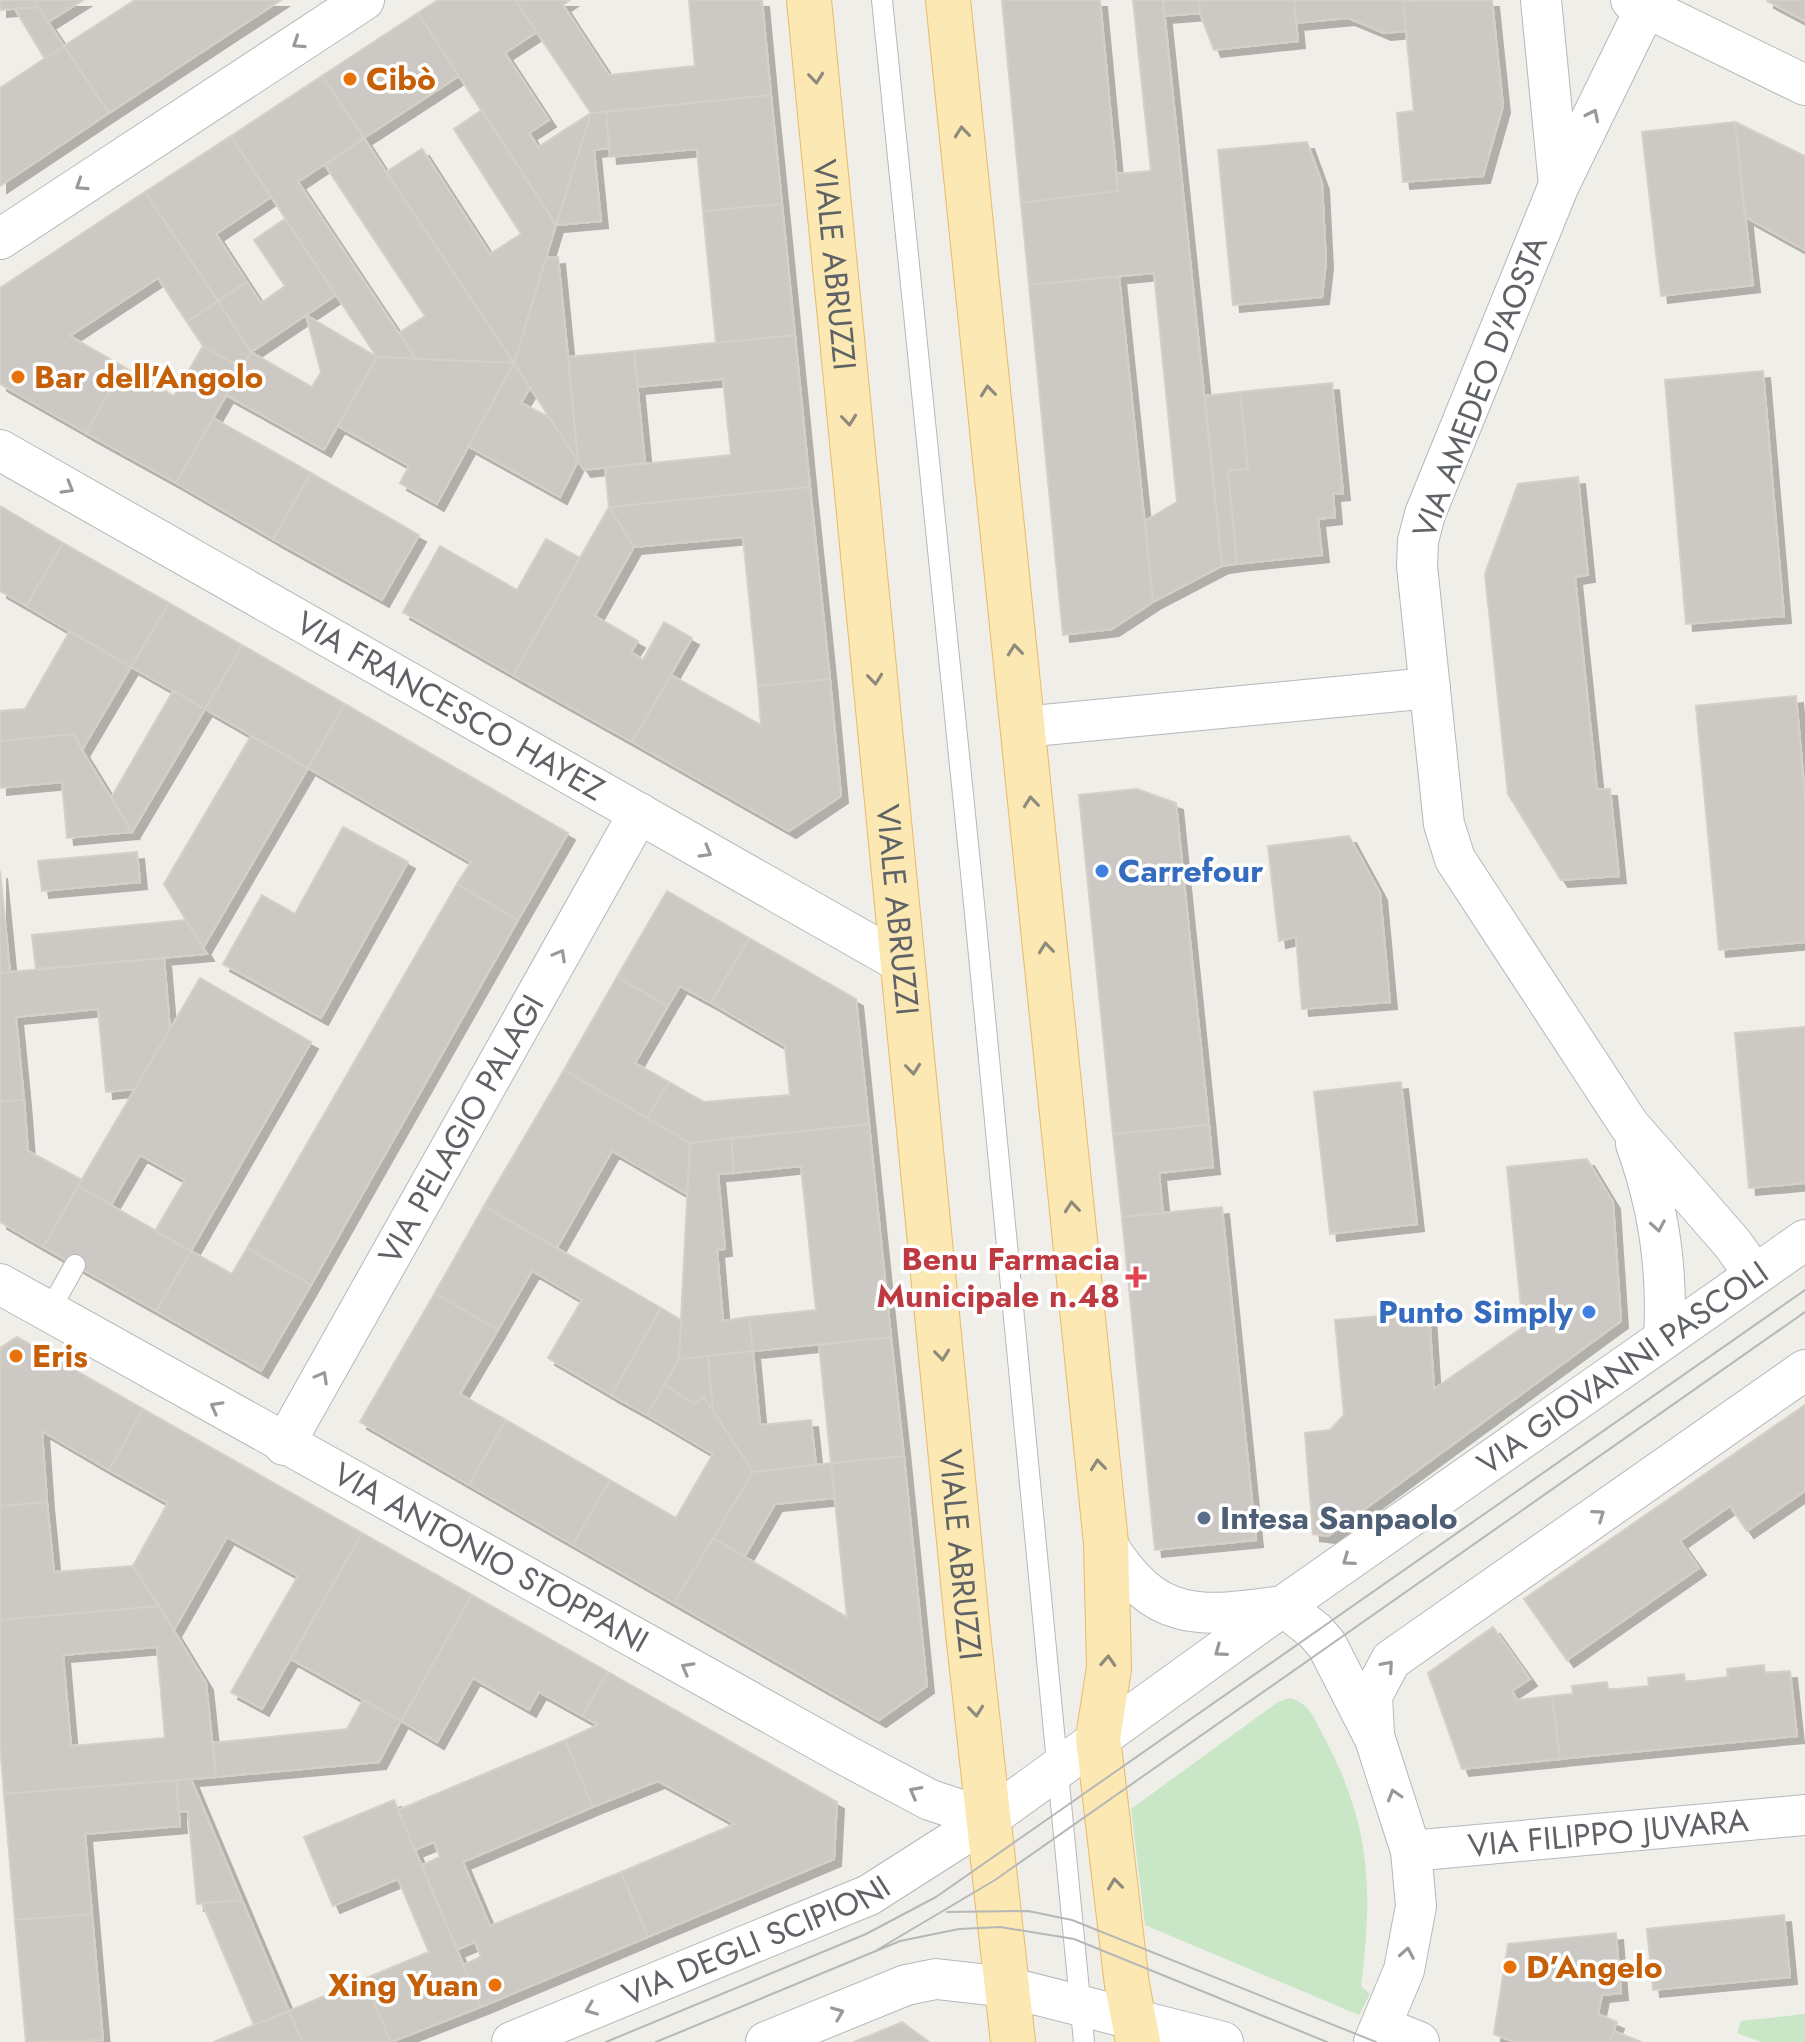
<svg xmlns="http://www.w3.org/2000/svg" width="1805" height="2042" font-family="Jost,sans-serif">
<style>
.green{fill:#c9e6c6}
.building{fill:#ccc9c4;stroke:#d5cfc6;stroke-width:2;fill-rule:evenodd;filter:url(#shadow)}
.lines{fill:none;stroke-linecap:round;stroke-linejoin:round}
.lane-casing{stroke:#b5b8bb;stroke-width:22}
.street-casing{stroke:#b5b8bb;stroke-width:42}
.primary-casing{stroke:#ebb966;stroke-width:46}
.lane{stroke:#fff;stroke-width:20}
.street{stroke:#fff;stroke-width:40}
.primary{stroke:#fbe8b2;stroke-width:44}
.tram{stroke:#b6b7b7;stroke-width:2}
.oneway{stroke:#979a9c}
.oneway2{stroke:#8e8b7e}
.food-dot{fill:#e8710a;stroke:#fff;stroke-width:3}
.shop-dot{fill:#3f7fe0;stroke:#fff;stroke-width:3}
.health-dot{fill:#e0444e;stroke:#fff;stroke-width:3}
.service-dot{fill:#5c6f8a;stroke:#fff;stroke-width:3}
.labels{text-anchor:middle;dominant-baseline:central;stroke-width:7;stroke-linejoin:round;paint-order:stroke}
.food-label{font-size:32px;font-weight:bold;fill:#c56008;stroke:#fff;text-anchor:start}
.street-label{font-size:32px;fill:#5f6367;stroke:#fff}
.shop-label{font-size:32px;font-weight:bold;fill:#366cbe;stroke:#fff;text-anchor:start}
.health-label{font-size:32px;font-weight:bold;fill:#be3a42;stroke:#fff;text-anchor:end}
.service-label{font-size:32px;font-weight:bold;fill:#4e5e75;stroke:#fff;text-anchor:start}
</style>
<defs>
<filter id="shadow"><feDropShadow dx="7" dy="7" stdDeviation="0" flood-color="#0004"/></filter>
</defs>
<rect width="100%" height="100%" fill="#f0eee8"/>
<path class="green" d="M1290 1698C1310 1703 1316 1722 1325 1739 1371 1826 1373 1890 1361 1986L1370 1994 1359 2015 1145 1925 1131 1809 1278 1702Z
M1805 2014V2042H1761L1737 2033 1741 2021Z"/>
<path class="building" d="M0 0H34L38 7 0 10Z
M34 0H83L48 22Z
M135 0H281L109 113 64 46Z
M438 0H515L537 32 505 53 549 120 529 133 538 147 591 113 556 225 418 13Z
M515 0H570L563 5 609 75 695 66 689 0H762L771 95 591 113Z
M1002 0H1100L1118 191 1021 203Z
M1133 0H1163L1222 566 1153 602 1145 521 1177 502 1154 273 1029 285 1021 203 1118 191 1116 174 1151 171Z
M1163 0H1199L1200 13 1164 16Z
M1199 0H1294L1298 41 1214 50 1200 13Z
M1294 0H1412L1403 1 1406 31 1384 33 1348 18 1296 23Z
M1492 0 1503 106 1483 176 1403 182 1397 113 1414 111 1403 1Z
M1805 0V21L1767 1V0Z
M38 7 64 46 45 59 15 9Z
M418 13 459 76 364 138 322 76Z
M64 46 109 113 0 186V88Z
M322 76 364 138 298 182 416 359 377 357 231 136Z
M771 95 782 204 703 211 697 149 610 157 606 112Z
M482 110 556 225 514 363 386 172 422 149 490 254 521 234 454 129Z
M606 112 610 148 594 150 601 221 556 225 591 113Z
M1735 122 1805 156V250L1745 217Z
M1735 122 1753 285 1661 296 1642 132Z
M231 136 271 197 216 234 247 282 218 301 145 192Z
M364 138 386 172 514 363 416 359 399 333 425 316 325 165Z
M1307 142 1322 183 1326 262 1322 297 1233 305 1218 150Z
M145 192 218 301 187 322 158 278 70 336 124 367 86 433 0 384V288Z
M782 204 795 335 716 343 703 211Z
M285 219 336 295 251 352 218 301 247 282 261 303 285 286 254 240Z
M558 257 568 357 578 461 514 363 546 258Z
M1119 276 1153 602 1112 629 1063 635 1029 285Z
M218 301 251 352 242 368 203 346 187 322Z
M306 315 377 357 324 450 226 395 251 352 312 387 321 372Z
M795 335 810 487 609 507 605 468 731 455 723 379 638 387 634 351Z
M203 346 242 368 176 483 86 433 124 367 174 396Z
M634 351 645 463 584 470 578 461 568 357Z
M377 357 514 363 437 504 400 483 409 466 338 426Z
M514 363 530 388 521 403 549 417 578 461 560 497 468 446Z
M1763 371 1784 616 1686 624 1665 380Z
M1332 383 1343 493 1333 494 1335 517 1318 519 1322 555 1237 564 1228 471 1248 469 1240 392Z
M1240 392 1248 469 1228 471 1237 564 1222 566 1205 396Z
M213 418 311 473 273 539 176 483Z
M311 473 419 535 382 600 273 539Z
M1578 477 1588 575 1575 577 1597 789H1610L1619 876 1561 880 1508 794 1485 574 1518 484Z
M810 487 830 679 758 686 743 537 634 547 609 507Z
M0 506 63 543 26 606 0 591Z
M609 507 634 547 595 616 638 641 631 652 643 660 664 622 692 638 632 742 513 675Z
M546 539 580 558 513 675 403 612 440 546 517 590Z
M63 543 169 603 131 667 26 606Z
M169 603 242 645 205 709 131 667Z
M70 631 131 667 82 750 74 734 0 741V711L25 709Z
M242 645 345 704 308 768 205 709Z
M671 675 761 725 758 686 830 679 841 796 789 831 632 742Z
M173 691 205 709 132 832 111 798Z
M1796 696 1805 796V942L1719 950 1696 706Z
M345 704 568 833 518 920 457 884 471 862 308 768Z
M74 734 82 750 132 832 67 838 62 782 0 788V741Z
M251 736 308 768 203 948 164 884Z
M1137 789 1176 803 1209 1125 1113 1134 1079 795Z
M343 827 408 862 321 1018 223 964 262 895 295 914Z
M1349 836 1380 893 1390 1002 1302 1009 1296 937 1279 941 1268 846Z
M137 852 140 882 42 891 38 861Z
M0 871 10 972 0 973Z
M457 884 518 920 311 1285 247 1248Z
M667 891 749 938 711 1003 680 986 668 1006 617 977Z
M186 920 207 954 36 969 32 935Z
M749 938 856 999 869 1124 690 1143 647 1118 669 1082 704 1102 790 1095 785 1046 711 1003Z
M164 958 170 1029 135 1089 106 1092 98 1009 16 1017 24 1099 0 1102V973Z
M617 977 668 1006 635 1063 669 1082 647 1118 564 1070Z
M200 978 311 1042 191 1251 155 1231 185 1180 140 1155 111 1205 78 1186Z
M1805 1027V1183L1749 1188 1735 1033Z
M564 1070 690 1143 687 1194 612 1151 557 1248 484 1206Z
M1401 1082 1417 1224 1330 1234 1314 1092Z
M24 1099 28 1151 82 1180 43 1247 0 1222V1102Z
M869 1124 891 1337 753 1351 749 1317 816 1310 801 1166 734 1173 731 1138Z
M1209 1125 1213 1167 1159 1173 1163 1213 1122 1217 1113 1134Z
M731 1138 734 1173 718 1174 725 1249 717 1250 723 1321 749 1317 753 1351 679 1359 690 1143Z
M1587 1159 1613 1202 1621 1321 1328 1536 1313 1534 1305 1433 1330 1430 1344 1415 1335 1320 1429 1312 1434 1389 1523 1327 1507 1167Z
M78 1186 191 1251 156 1311 43 1247Z
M484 1206 661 1308 611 1395 548 1358 582 1300 532 1271 498 1330 435 1293Z
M1222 1207 1256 1540 1155 1550 1122 1217Z
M247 1248 311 1285 261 1371 156 1311 191 1251 232 1274Z
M435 1293 498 1330 460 1394 506 1420 469 1485 360 1422Z
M661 1308 681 1320 679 1359 647 1415 611 1395Z
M17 1337 143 1409 109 1470 42 1431 47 1502 0 1506V1348Z
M891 1337 904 1456 831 1463 819 1345Z
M753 1351 760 1425 811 1420 816 1465 753 1472 713 1411 708 1356Z
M708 1356 713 1411 704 1397 694 1404 665 1385 679 1359Z
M665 1385 694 1404 704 1397 753 1472 674 1603 573 1545 610 1480 676 1518 713 1454 647 1415Z
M1805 1405V1491L1747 1531 1730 1506 1680 1541 1699 1568 1567 1660 1524 1599Z
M143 1409 362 1533 262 1709 231 1692 298 1576 227 1537 174 1630 133 1566 168 1503 109 1470Z
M506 1420 610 1480 573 1545 469 1485Z
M904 1456 927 1686 879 1720 674 1603 713 1538 847 1617 831 1463Z
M831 1463 835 1498 775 1504 745 1556 713 1538 753 1472Z
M47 1502 54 1572 133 1566 159 1606 0 1620V1506Z
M362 1533 472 1595 401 1721 291 1659Z
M472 1595 608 1672 582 1716 539 1692 529 1710 473 1678 437 1742 401 1721Z
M159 1606 206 1683 216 1777 4 1794 0 1743V1620ZM157 1647 165 1738 71 1746 63 1655Z
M1493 1627 1530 1679 1512 1691 1517 1700 1552 1696 1560 1759 1462 1769 1428 1673Z
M1764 1665 1765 1673 1790 1671 1797 1736 1560 1759 1552 1696 1573 1694 1572 1686 1607 1682 1608 1690 1649 1686 1648 1678 1684 1674 1685 1682 1728 1677 1727 1669Z
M608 1672 837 1802 834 1859 648 1937 621 1872 735 1824 658 1781 593 1807 565 1740 598 1725 582 1716Z
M363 1700 401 1721 379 1762 216 1777 213 1743 347 1729Z
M565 1740 593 1807 463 1862 490 1926 621 1872 648 1937 481 2007 463 1965 481 1957 475 1942 457 1950 422 1865 440 1857 434 1842 415 1850 398 1810Z
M191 1779 242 1900 197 1904 188 1811 179 1812 176 1780Z
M176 1780 180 1826 85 1834 92 1914 15 1920 4 1794Z
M394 1800 481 2007 391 2042 364 1979 429 1952 398 1879 333 1906 304 1837Z
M242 1900 289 2011 254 2025 202 1903Z
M92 1914 103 2040 26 2042 15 1920Z
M1784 1915 1790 1977 1653 1990 1647 1929Z
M1616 1933 1621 1993 1602 1995 1598 2014 1617 2022 1609 2042H1514L1494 2034 1508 1944Z
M364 1979 391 2042H302L289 2011Z
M289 2011 302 2042H214L254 2025Z
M902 2022 929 2042H854L898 2024Z
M1614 2031 1641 2042H1609Z"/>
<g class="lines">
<defs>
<path id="lane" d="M882 0 972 883 1084 2042
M48 1313 75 1265"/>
<g id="street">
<path d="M1541 0 1559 185"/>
<path d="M1631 0 1805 85"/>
<path d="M1646 7 1559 185 1425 514 1418 541 1417 566 1444 824 1455 859 1629 1125 1732 1243 1755 1275"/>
<path d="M0 239 364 0"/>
<path id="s1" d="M0 450 902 963"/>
<path d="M1023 727 1430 688"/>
<path d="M1636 1144C1659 1207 1668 1272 1664 1338"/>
<path id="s2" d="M0 1284 849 1757 930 1800 988 1819"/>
<path id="s3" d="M284 1445 639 813"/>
<path d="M1106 1543C1155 1623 1198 1618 1283 1606L1315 1631 1327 1645 1375 1739 1411 1851 1416 1906 1404 1970 1374 2042"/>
<path d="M1374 1735 1372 1696 1391 1660 1805 1370"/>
<path id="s4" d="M1411 1851 1805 1815"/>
<path d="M1382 2027 1419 2042"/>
<path id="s5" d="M512 2042 869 1895 988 1819 1283 1606 1805 1240"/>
<path d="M766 2042 906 1985 936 1979 1007 1987 1223 2042"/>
</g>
<g id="primary">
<path id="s6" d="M809 0 968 1633 1013 2042"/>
<path d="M948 0 1106 1543 1109 1668 1098 1738 1127 1985 1138 2042"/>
</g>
</defs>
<use href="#lane" class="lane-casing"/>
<use href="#street" class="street-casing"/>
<use href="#primary" class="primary-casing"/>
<use href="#lane" class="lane"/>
<use href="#street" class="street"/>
<use href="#primary" class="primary"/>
<path class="tram" d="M947 1912 1028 1911 1072 1920 1376 2042
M877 1950 995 1880 1805 1312
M606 2042 866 1934 936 1897 1805 1290
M656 2042 900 1941 959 1929 1000 1927 1074 1939 1327 2042"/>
</g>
<defs><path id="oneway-chevron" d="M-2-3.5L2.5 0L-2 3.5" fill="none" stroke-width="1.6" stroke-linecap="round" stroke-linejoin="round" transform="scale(2)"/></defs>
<g class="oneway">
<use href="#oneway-chevron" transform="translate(298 43) rotate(147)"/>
<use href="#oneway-chevron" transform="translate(1593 115) rotate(-64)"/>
<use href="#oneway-chevron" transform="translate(81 185) rotate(147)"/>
<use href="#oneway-chevron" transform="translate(68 488) rotate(30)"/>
<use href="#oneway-chevron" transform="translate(706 852) rotate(30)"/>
<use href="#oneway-chevron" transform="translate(560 955) rotate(-61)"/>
<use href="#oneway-chevron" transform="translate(1658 1226) rotate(80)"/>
<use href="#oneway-chevron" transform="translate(322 1377) rotate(-61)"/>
<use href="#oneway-chevron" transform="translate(216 1407) rotate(-151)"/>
<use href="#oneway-chevron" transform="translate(1599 1515) rotate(-35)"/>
<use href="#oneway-chevron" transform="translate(1348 1560) rotate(145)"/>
<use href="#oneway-chevron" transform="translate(1220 1651) rotate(144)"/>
<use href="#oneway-chevron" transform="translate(1388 1666) rotate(-49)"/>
<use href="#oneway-chevron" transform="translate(687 1668) rotate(-151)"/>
<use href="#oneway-chevron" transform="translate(915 1792) rotate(-152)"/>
<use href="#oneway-chevron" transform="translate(1394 1795) rotate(-107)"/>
<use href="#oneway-chevron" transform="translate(1407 1953) rotate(-80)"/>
<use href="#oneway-chevron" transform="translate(591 2009) rotate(158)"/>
<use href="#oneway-chevron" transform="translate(838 2013) rotate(-22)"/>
</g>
<g class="oneway2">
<use href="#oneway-chevron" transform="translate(816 78) rotate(84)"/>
<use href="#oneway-chevron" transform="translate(962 132) rotate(-96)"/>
<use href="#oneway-chevron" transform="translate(988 391) rotate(-96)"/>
<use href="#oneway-chevron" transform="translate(849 420) rotate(84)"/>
<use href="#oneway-chevron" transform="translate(1015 650) rotate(-96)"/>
<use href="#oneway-chevron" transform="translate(875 679) rotate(84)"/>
<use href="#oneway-chevron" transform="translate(1031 802) rotate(-96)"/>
<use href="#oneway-chevron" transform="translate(1046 948) rotate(-96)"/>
<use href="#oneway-chevron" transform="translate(913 1069) rotate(84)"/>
<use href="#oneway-chevron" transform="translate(1072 1207) rotate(-96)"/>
<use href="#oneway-chevron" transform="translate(942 1355) rotate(84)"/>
<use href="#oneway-chevron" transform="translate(1098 1465) rotate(-96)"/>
<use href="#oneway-chevron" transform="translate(1108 1661) rotate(-87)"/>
<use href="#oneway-chevron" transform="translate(976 1711) rotate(84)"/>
<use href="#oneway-chevron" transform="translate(1115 1884) rotate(-97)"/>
</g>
<g class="food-dot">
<circle cx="350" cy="79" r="8"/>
<circle cx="18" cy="377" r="8"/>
<circle cx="16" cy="1356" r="8"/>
<circle cx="1510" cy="1967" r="8"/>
<circle cx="495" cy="1985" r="8"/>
</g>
<g class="shop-dot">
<circle cx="1102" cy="871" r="8"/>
<circle cx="1589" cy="1312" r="8"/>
</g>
<path class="health-dot" d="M1132 1265h8v8h8v8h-8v8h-8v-8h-8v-8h8z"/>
<circle class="service-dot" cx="1204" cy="1518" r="8"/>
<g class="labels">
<g class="food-label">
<text x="366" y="79">Cibò</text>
<text x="34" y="377">Bar dell'Angolo</text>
<text x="32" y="1356">Eris</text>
<text x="1526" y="1967">D’Angelo</text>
<text x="479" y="1985" text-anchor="end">Xing Yuan</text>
</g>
<g class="street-label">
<text stroke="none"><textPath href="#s6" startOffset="266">VIALE ABRUZZI</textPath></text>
<text transform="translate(1480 387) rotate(-69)">VIA AMEDEO D'AOSTA</text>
<text stroke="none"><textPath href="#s1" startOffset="518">VIA FRANCESCO HAYEZ</textPath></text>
<text stroke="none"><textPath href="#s6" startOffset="914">VIALE ABRUZZI</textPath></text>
<text stroke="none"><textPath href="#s3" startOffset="362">VIA PELAGIO PALAGI</textPath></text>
<text stroke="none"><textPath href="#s5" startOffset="1306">VIA GIOVANNI PASCOLI</textPath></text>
<text stroke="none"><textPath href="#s6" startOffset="1562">VIALE ABRUZZI</textPath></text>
<text stroke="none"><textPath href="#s2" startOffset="562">VIA ANTONIO STOPPANI</textPath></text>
<text stroke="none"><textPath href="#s4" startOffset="198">VIA FILIPPO JUVARA</textPath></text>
<text stroke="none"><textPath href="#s5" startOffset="264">VIA DEGLI SCIPIONI</textPath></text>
</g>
<g class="shop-label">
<text x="1118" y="871">Carrefour</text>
<text x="1573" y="1312" text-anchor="end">Punto Simply</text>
</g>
<g class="health-label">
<text x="1120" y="1259">Benu Farmacia<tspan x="1120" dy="37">Municipale n.48</tspan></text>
</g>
<g class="service-label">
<text x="1220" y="1518">Intesa Sanpaolo</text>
</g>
</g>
</svg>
